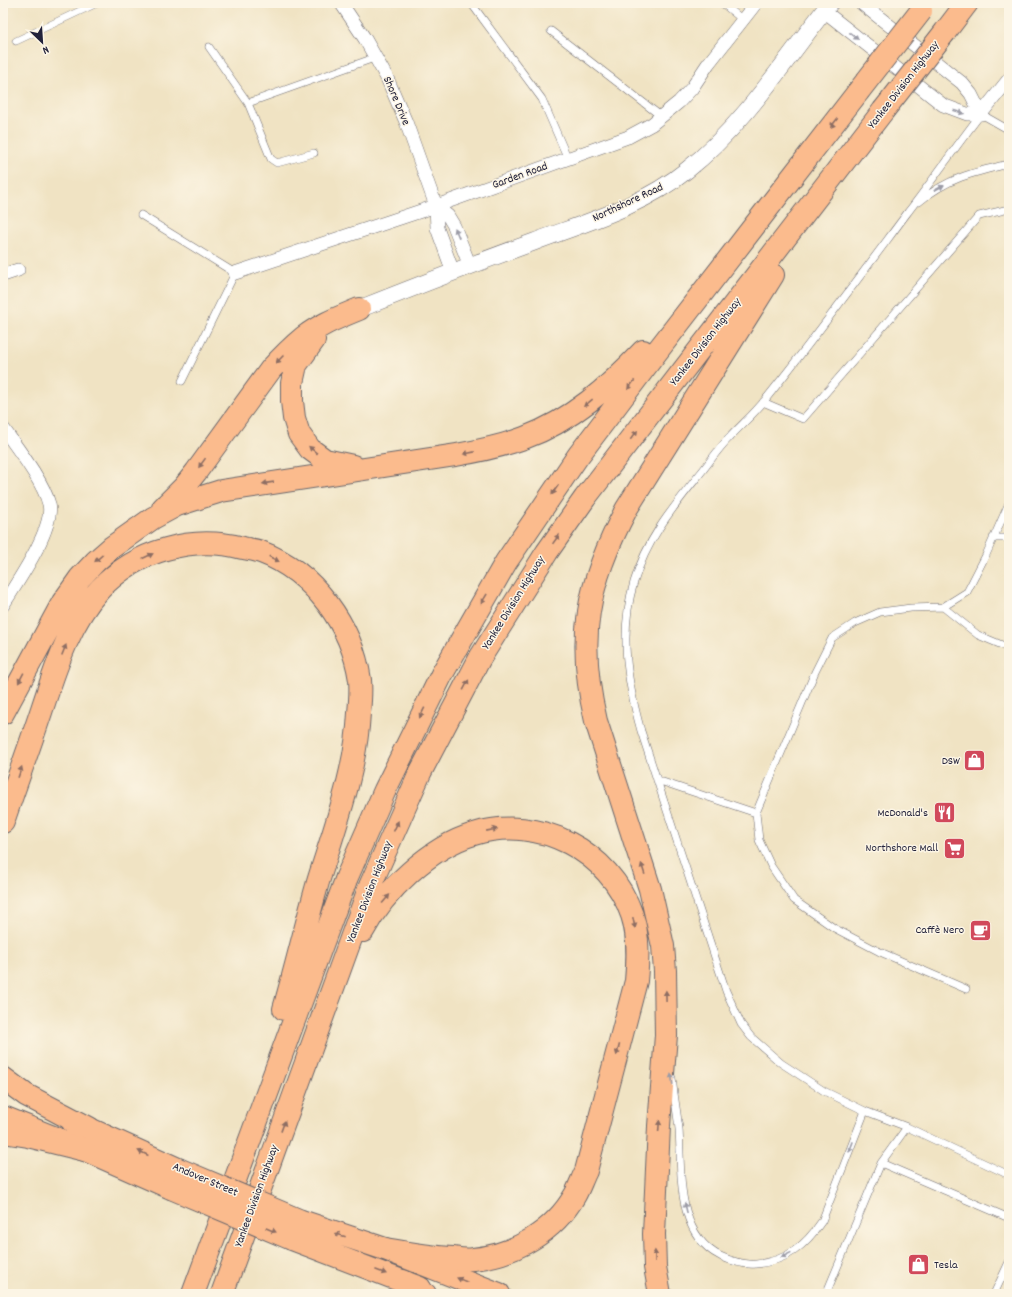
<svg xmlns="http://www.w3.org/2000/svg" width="1012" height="1297" font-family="Dekko,sans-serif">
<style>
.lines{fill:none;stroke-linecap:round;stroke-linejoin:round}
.service-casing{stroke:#6a666b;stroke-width:8}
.minor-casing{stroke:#6a666b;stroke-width:14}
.tertiary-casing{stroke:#6a666b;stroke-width:18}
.trunk-casing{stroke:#6a666b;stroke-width:24}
.motorway-casing{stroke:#6a666b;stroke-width:24}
.service{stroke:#fff;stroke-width:7}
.minor{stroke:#fff;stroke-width:13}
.tertiary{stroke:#fff;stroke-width:17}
.trunk{stroke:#fbbb8d;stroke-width:22}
.motorway{stroke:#fbbb8d;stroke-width:22}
.trunk-bridge-casing{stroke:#6a666b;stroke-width:24;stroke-linecap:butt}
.motorway-bridge-casing{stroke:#6a666b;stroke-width:24;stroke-linecap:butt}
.trunk-bridge{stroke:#fbbb8d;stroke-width:22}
.motorway-bridge{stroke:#fbbb8d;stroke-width:22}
.oneway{fill:#9c9ca7}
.oneway2{fill:#8e6e64}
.labels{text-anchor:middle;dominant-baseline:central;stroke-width:3;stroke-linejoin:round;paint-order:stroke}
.street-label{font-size:12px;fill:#22223b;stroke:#fcf5e5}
.poi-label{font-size:12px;fill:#22223b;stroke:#fcf5e5;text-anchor:end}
</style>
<rect width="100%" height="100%" fill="#fcf5e5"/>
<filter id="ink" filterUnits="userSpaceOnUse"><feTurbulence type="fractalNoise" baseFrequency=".025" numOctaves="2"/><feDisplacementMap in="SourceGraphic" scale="8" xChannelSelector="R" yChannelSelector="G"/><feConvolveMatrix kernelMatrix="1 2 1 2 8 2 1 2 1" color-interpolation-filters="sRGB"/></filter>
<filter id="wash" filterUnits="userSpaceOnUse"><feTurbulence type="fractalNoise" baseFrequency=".012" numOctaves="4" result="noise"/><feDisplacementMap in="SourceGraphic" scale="16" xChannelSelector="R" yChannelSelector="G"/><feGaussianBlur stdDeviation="0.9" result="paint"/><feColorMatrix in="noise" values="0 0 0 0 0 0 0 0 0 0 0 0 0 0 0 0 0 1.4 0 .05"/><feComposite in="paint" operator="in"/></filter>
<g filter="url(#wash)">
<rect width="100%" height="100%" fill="#f0e3c3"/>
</g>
<g filter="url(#ink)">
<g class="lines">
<defs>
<path id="service" d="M471 3 542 99 568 159
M722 3 743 20
M551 31 662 117
M16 41 97 3
M209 47 248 103 271 159 277 163 314 153
M248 103 377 57
M1009 130 981 114C956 146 933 180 908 212 861 275 814 339 765 400 754 414 741 425 729 438 718 449 709 463 699 475 671 510 647 539 634 582 619 633 627 681 641 731L726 991 741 1024 751 1037 781 1063 801 1076 824 1091 865 1111 907 1127 1009 1175
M919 202C947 178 974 172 1009 164
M141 215 235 273 182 381
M763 402 803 419 979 216 1009 209
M993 538H1009
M943 607 978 635 1009 648
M657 780 756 813 815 672 832 638 855 623 880 612 911 608 943 607 967 592 986 555 1009 503
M756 813 759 840 771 866 794 900 834 928 878 951 966 989
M672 1078C674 1095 677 1112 679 1129 682 1172 675 1233 720 1256 731 1261 744 1265 756 1264 787 1261 805 1246 822 1221L865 1111
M881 1163 907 1127
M826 1294 881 1163 1009 1218
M994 1294 1009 1262"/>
<path id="minor" d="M341 3 365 39 387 78 406 122 436 206 437 228 453 272
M861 3 962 83 971 94 981 114
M824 11 943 105 967 114H981
M981 114 1009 79
M436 206 448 216 454 226 470 266
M235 273 436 206 628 137 652 124 679 102 692 88 708 64 756 3
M3 275 18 270
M3 428C17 448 43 481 49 504 55 528 16 584 3 605"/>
<path id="tertiary" d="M359 309C417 286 476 263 534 242 587 222 643 206 687 170 743 126 786 59 830 3"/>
<path id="trunk" d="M3 1117 85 1150 171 1188
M72 1121 178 1169
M301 1221 385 1249 499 1294
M292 1239 420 1288"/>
<path id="motorway" d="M945 32 967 3
M314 340 296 365 292 383V401L294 418 299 434 310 449 325 460 353 466
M163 508 184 487 196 472 271 369C281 358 292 347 304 337 321 324 340 317 359 309
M3 713 63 602 80 578 96 561 112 547 153 518 177 505 221 491 456 455C479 451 502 446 524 438 571 421 609 387 643 351
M3 822C15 786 28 751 40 715 54 673 69 622 100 589 137 550 192 535 243 548 249 549 255 550 261 552 314 572 352 626 360 680 361 691 360 703 359 713 356 771 335 827 318 882 306 924 296 967 284 1009
M363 931C384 891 430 847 474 834 539 814 610 851 632 915 639 936 638 959 636 981L586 1171C582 1179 579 1188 575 1195 554 1232 514 1255 473 1259 467 1260 460 1259 454 1258 431 1257 408 1253 385 1249
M3 1078 26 1095 89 1128
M3 1132 28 1136 85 1150
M403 1281 425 1294
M193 1294 347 877 385 790 442 674 506 562 578 456 655 354 858 92
M222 1294 370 886 420 773 480 658 547 552 585 498 883 111
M660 1294 655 1267 654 1234 659 1126 666 1035 665 971 663 946 650 889 596 721C576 638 587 583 627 508L773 275"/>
</defs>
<use href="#service" class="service-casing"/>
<use href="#minor" class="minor-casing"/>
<use href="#tertiary" class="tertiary-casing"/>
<use href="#trunk" class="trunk-casing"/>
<use href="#motorway" class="motorway-casing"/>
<use href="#service" class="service"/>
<use href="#minor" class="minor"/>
<use href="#tertiary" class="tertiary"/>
<use href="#trunk" class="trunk"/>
<use href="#motorway" class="motorway"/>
<defs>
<path id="trunk-bridge" d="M178 1169 301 1221
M171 1188 292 1239"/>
<path id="motorway-bridge" d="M858 92 921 11
M883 111 945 32"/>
</defs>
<use href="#trunk-bridge" class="trunk-bridge-casing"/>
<use href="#motorway-bridge" class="motorway-bridge-casing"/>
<use href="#trunk-bridge" class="trunk-bridge"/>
<use href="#motorway-bridge" class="motorway-bridge"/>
</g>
<defs><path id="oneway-solid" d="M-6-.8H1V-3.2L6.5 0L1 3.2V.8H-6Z"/></defs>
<g class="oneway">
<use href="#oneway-solid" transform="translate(854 36) rotate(38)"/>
<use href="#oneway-solid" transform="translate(959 112) rotate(17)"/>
<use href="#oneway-solid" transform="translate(939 188) rotate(-28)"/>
<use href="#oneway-solid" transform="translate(457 233) rotate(-112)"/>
<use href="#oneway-solid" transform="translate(672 1079) rotate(-98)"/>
<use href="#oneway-solid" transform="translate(851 1147) rotate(111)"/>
<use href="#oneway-solid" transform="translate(686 1208) rotate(-103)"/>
<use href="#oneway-solid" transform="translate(786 1255) rotate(154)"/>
</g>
<g class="oneway2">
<use href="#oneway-solid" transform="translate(834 123) rotate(127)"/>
<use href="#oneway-solid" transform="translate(280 359) rotate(134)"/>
<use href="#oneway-solid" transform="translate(631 385) rotate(127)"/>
<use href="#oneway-solid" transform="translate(588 403) rotate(141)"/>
<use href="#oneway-solid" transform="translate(634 435) rotate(-52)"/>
<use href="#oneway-solid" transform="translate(313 450) rotate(-139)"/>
<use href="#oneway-solid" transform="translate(469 453) rotate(169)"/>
<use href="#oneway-solid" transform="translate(202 463) rotate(126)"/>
<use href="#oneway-solid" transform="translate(268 483) rotate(172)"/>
<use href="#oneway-solid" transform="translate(555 490) rotate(124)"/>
<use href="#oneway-solid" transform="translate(556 539) rotate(-55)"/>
<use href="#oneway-solid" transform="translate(148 556) rotate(-25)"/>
<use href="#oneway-solid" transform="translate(99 558) rotate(138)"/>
<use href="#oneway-solid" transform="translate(274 559) rotate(27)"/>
<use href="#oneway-solid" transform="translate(484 599) rotate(121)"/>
<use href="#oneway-solid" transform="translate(64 650) rotate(-68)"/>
<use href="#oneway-solid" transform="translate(21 678) rotate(118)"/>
<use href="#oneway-solid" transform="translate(466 685) rotate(-62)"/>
<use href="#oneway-solid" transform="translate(422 713) rotate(117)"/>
<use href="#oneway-solid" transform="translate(20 772) rotate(-71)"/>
<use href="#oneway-solid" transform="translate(396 826) rotate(-66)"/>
<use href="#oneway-solid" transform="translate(492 830) rotate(-11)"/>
<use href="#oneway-solid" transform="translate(643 869) rotate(-108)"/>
<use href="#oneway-solid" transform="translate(386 899) rotate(-49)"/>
<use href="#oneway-solid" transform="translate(634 923) rotate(78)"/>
<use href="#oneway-solid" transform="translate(666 996) rotate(-91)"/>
<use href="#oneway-solid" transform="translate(618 1050) rotate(105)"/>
<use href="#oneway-solid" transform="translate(283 1126) rotate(-70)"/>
<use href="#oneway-solid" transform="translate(659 1126) rotate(-86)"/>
<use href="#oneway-solid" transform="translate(143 1153) rotate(-155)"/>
<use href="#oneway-solid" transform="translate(271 1230) rotate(23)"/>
<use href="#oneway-solid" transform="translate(340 1235) rotate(-162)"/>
<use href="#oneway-solid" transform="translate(655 1256) rotate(-91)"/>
<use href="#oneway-solid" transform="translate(381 1272) rotate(21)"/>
<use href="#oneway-solid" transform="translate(462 1280) rotate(-158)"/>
</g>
</g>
<defs>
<symbol id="shop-square" viewBox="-11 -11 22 22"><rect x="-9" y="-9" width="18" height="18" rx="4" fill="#d1495b" stroke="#fcf5e5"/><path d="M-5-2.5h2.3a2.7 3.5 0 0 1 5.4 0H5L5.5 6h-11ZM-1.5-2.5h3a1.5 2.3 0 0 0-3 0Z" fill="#fff"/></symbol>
<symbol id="restaurant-square" viewBox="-11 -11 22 22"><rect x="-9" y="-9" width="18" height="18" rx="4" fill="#d1495b" stroke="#fcf5e5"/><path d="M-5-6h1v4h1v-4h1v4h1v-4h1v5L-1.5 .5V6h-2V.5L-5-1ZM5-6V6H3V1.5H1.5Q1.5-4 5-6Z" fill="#fff"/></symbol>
<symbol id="supermarket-square" viewBox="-11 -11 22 22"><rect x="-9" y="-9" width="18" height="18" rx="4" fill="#d1495b" stroke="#fcf5e5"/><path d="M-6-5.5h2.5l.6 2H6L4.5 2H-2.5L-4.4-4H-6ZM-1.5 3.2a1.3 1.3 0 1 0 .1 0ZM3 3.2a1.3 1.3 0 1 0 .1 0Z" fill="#fff"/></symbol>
<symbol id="cafe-square" viewBox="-11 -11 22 22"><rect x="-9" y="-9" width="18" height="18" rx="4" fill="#d1495b" stroke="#fcf5e5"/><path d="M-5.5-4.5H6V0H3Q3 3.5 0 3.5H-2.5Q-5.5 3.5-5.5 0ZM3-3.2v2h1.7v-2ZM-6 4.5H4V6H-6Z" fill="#fff"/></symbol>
</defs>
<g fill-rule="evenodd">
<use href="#shop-square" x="962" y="748" width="25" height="25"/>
<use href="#restaurant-square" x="932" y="800" width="25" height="25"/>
<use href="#supermarket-square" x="942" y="836" width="25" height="25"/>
<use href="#cafe-square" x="968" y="918" width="25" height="25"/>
<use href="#shop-square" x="906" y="1252" width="25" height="25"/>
</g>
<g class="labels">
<g class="street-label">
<text transform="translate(904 85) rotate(-52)">Yankee Division Highway</text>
<text transform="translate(396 101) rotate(67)">Shore Drive</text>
<text transform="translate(520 176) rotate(-20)">Garden Road</text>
<text transform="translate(628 203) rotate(-25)">Northshore Road</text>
<text transform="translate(706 342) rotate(-52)">Yankee Division Highway</text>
<text transform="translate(514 603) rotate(-58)">Yankee Division Highway</text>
<text transform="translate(370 892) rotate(-69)">Yankee Division Highway</text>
<text transform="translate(205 1180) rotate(23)">Andover Street</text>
<text transform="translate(257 1196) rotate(-70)">Yankee Division Highway</text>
</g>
<g class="poi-label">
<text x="960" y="761">DSW</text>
<text x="928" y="813">McDonald's</text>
<text x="938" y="848">Northshore Mall</text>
<text x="964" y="930">Caffè Nero</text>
<text x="934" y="1265" text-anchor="start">Tesla</text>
</g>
</g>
<rect width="1012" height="1297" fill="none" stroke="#fcf5e5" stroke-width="16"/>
<g transform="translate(42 42) rotate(155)" stroke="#fcf5e5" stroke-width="3" paint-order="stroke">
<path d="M0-3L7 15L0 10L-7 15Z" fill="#22223b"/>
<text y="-6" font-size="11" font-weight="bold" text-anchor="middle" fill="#22223b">N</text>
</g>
</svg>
